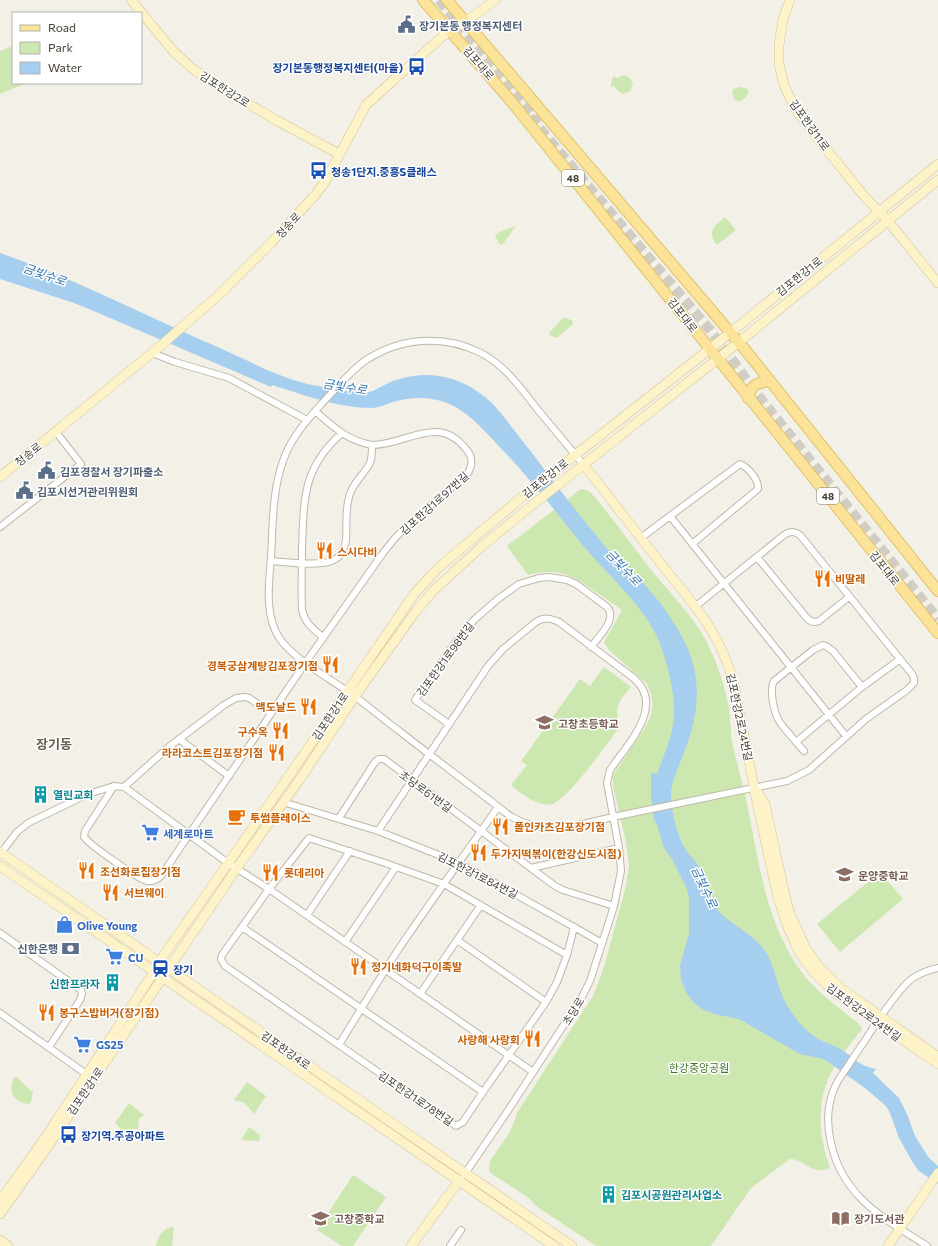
<svg xmlns="http://www.w3.org/2000/svg" width="938" height="1246" font-family="Commissioner,'Noto Sans KR',sans-serif">
<style>
.green{fill:#cde7b1}
.water{fill:#a6ceef}
.lines{fill:none;stroke-linecap:round;stroke-linejoin:round}
.primary-tunnel{stroke:#d1cdc5;stroke-width:10;stroke-dasharray:10 5;stroke-linecap:butt}
.street-casing{stroke:#bfb8aa;stroke-width:8}
.secondary-casing{stroke:#d2c599;stroke-width:10}
.primary-casing{stroke:#e1c168;stroke-width:12}
.street{stroke:#fff;stroke-width:6}
.secondary{stroke:#fdf2c8;stroke-width:9}
.primary{stroke:#fbe399;stroke-width:10}
.labels{text-anchor:middle;dominant-baseline:central;stroke-width:3;stroke-linejoin:round;paint-order:stroke}
.shield{fill:#fff;stroke:#7e7a73;stroke-width:1}
.shield-label{font-size:10px;font-weight:bold;fill:#474137}
.service-label{font-size:11px;font-weight:bold;fill:#4e5e75;stroke:#fff;text-anchor:start}
.street-label{font-size:11px;fill:#474137;stroke:#fff}
.transit-label{font-size:11px;font-weight:bold;fill:#164399;stroke:#fff;text-anchor:start}
.food-label{font-size:11px;font-weight:bold;fill:#c56008;stroke:#fff;text-anchor:start}
.education-label{font-size:11px;font-weight:bold;fill:#785e54;stroke:#fff;text-anchor:start}
.culture-label{font-size:11px;font-weight:bold;fill:#0d838f;stroke:#fff;text-anchor:start}
.shop-label{font-size:11px;font-weight:bold;fill:#366cbe;stroke:#fff;text-anchor:start}
.park-label{font-size:11px;fill:#45772b;stroke:#fff}
.water-label{font-size:12px;font-style:italic;fill:#3276b0;stroke:#fff}
.quarter-label{font-size:13px;font-weight:bold;fill:#695f4e;stroke:#fff}
</style>
<rect width="100%" height="100%" fill="#f3f0e8"/>
<path class="green" d="M13 46V83H27L0 94V51Z
M624 75 630 78 633 85 630 91 623 94 618 91 614 86 611 87 612 79 614 76 617 78Z
M741 87 747 89 749 92 744 99 738 102 734 99 732 91 735 88Z
M725 217 736 230 717 245C706 231 715 226 725 217Z
M516 226 503 244 501 245 499 244 495 236 501 231Z
M563 318H566L573 321 572 325 557 338 551 336 549 334 550 332Z
M581 489C591 488 600 504 605 510 620 528 634 548 648 566 666 589 695 617 707 643 721 670 732 706 731 737 736 761 743 784 748 808 759 865 767 927 803 974 819 994 841 1009 860 1025L862 1029C855 1038 848 1047 841 1056 816 1092 816 1127 830 1168 811 1176 806 1159 790 1159L751 1188 711 1246H596L536 1206 529 1198 492 1174 489 1171 490 1161 510 1132 518 1111 593 996 604 967 626 886 629 866 626 842 613 786V775L616 770C623 761 629 751 636 741 649 722 659 708 647 684L608 649 604 642 622 610 578 580C562 571 546 570 528 575L507 546Z
M604 667 631 687C626 693 618 701 617 710 617 717 620 723 617 730 607 745 567 800 552 804 537 807 522 794 511 785L527 765 521 761 580 679 590 686Z
M880 872 903 899 840 952 817 924Z
M15 1076C22 1081 25 1088 33 1091L32 1099 30 1104C13 1103 7 1091 15 1076Z
M247 1082 266 1096 254 1114 245 1103 234 1100Z
M129 1103 144 1115 139 1119 138 1129H129V1137L115 1123Z
M249 1127 260 1135 259 1141 241 1140Z
M353 1175 386 1197 353 1246H342L317 1230Z
M174 1227 172 1246H156C158 1237 163 1227 174 1227Z"/>
<path class="water" d="M0 253C76 279 148 317 222 349 253 363 284 380 318 386 330 388 357 394 369 392 378 390 387 382 396 380 433 368 466 378 493 404 507 420 519 437 532 453 555 484 579 515 604 545 615 558 629 570 642 582 660 601 676 623 687 647 703 683 698 719 683 755 678 769 670 783 671 799 672 813 678 838 686 850 691 857 697 862 701 870 703 876 706 883 708 889 711 896 711 902 716 908 729 924 750 932 763 948 773 961 775 976 780 990 786 1007 799 1026 814 1036 822 1042 832 1044 840 1049 853 1056 860 1067 876 1069L873 1073 899 1098 907 1114 915 1136 929 1158 938 1166V1184L919 1171 915 1166 899 1138 890 1113 886 1106 865 1088 824 1059 800 1054 739 1019 714 1014 702 1009 694 1003 686 992 681 980 680 966 689 933V899L687 889 673 861 663 846 657 824 654 820 651 796V772L657 774C663 758 670 741 673 725 677 699 669 671 661 646 648 610 610 577 585 548 556 512 528 476 496 443 481 427 467 411 447 403 429 396 411 397 393 402 386 404 379 408 372 408 338 408 304 395 272 385L271 387 96 312 74 303 0 279Z"/>
<g class="lines">
<path class="primary-tunnel" d="M439 0 541 121
M530 117 710 330 761 399 938 619"/>
<defs>
<path id="street" d="M152 353 175 362 229 378 307 420
M583 464C568 446 553 428 538 410 521 388 504 364 479 352 442 334 400 338 366 360 350 371 338 387 325 400 308 419 291 437 283 461 272 492 273 525 271 557 269 583 264 616 280 639 294 659 332 680 353 695 368 706 383 719 398 730 435 759 473 787 510 816L522 822 539 827 549 828 570 827 613 817 787 781 809 770 866 719 907 690 914 683V678L912 674 800 535C794 531 790 531 784 535L696 606
M0 527 81 464 56 432
M642 537 670 516
M692 544 758 489C759 480 748 467 740 464L736 467 670 516 846 736
M757 557 806 617C810 622 814 623 819 621L849 597
M271 561C285 562 323 567 334 560 342 556 345 547 346 540 347 525 345 511 349 497 352 483 364 475 370 463 372 458 372 451 372 445 346 440 335 428 315 411
M323 637C313 629 305 623 302 610 301 590 302 569 302 548 304 500 302 468 342 433
M862 687 796 742C790 734 782 727 778 719 774 711 769 689 774 681L813 650 823 645 826 646 833 651 862 687 899 660
M449 724 415 700 460 636 475 619 498 599 519 584 539 578 549 577 567 580 576 584 607 607C618 619 599 636 591 647
M179 739 229 776
M796 742 804 751
M114 786 85 831 84 837C91 846 137 878 147 881 153 882 157 880 161 876L306 662 383 553 395 538 407 526 468 473C473 464 473 457 466 449 438 413 407 445 372 445
M124 787 170 746 224 705 236 698 245 697 249 698 271 713
M283 802 378 831 459 863 574 927
M498 807C465 854 432 900 400 947 379 979 359 1012 339 1045L225 966 221 959 222 955 269 889 309 838 385 863 444 884 567 955
M339 818 375 762 379 759H384L555 886 563 890 614 906
M378 831 488 666 503 649 536 622C544 617 550 618 559 622L631 676C668 704 628 743 610 770L607 783 619 848 621 871 614 906 590 981 581 999 569 1017 507 1112 464 1175
M1 853 17 832 28 823 88 794 114 786 124 787 228 863 269 889 533 1072
M531 868 619 848
M307 915 350 851
M242 927 483 1092 546 1002 557 982 567 955 574 927 602 943
M0 933 81 990 82 994 80 1000 49 1047
M457 940 546 1002
M345 942 396 867
M420 994 481 905
M0 1013 89 1076
M339 1045 456 1126 463 1122 483 1092
M450 1246 461 1230
M927 1246C884 1218 843 1198 831 1143 827 1126 827 1106 834 1089 837 1081 843 1073 848 1066 856 1053 865 1041 873 1028 881 1016 902 985 913 978 921 973 929 970 938 968"/>
<path id="secondary" d="M131 0 174 52 193 69 223 89 276 120 339 154
M790 0 783 19 779 45V64L784 85 789 96 796 110 823 145 864 196 888 221 938 283
M583 464C611 499 638 535 666 570 697 608 722 636 734 685L758 807 777 894 787 925 799 952 813 971 835 993 938 1064
M0 477 158 348 221 293 271 243 316 194 326 180 366 105 418 58 450 30 465 22 495 0
M757 791 765 804 784 891 789 911 805 947 819 967 842 989 938 1057
M0 852 398 1127 572 1246
M0 866 554 1246
M0 1201 47 1135 154 972 159 962 291 773 415 593 437 569 522 497 730 333 938 164
M0 1214 42 1155 237 868 300 779 355 696 416 611 434 590 481 547 531 506 739 342 938 180
M0 1240 8 1246
M411 1246 459 1181
M888 1246 938 1173"/>
<path id="primary" d="M423 0 511 101 938 633
M447 0 747 352 938 591
M748 398C752 384 756 383 770 381"/>
</defs>
<use href="#street" class="street-casing"/>
<use href="#secondary" class="secondary-casing"/>
<use href="#primary" class="primary-casing"/>
<use href="#street" class="street"/>
<use href="#secondary" class="secondary"/>
<use href="#primary" class="primary"/>
</g>
<defs>
<symbol id="civic-bare" viewBox="-9 -9 18 18"><path d="M-.6-6.5H3V-4.5H.6V-3L4-1V1h2V6H-6V1h2V-1L-.6-3ZM-1.2 2.5V6h2.4V2.5Z" fill="#5c6f8a" stroke="#fff" stroke-width="2.5" paint-order="stroke"/></symbol>
<symbol id="bus-bare" viewBox="-9 -9 18 18"><path d="M-5-6H5V4H4V6H2V4H-2V6H-4V4H-5ZM-3.5-4V0h7V-4ZM-3.5 1.2v1.5H-2V1.2ZM2 1.2v1.5H3.5V1.2Z" fill="#1a4fb4" stroke="#fff" stroke-width="2.5" paint-order="stroke"/></symbol>
<symbol id="restaurant-bare" viewBox="-9 -9 18 18"><path d="M-5-6h1v4h1v-4h1v4h1v-4h1v5L-1.5 .5V6h-2V.5L-5-1ZM5-6V6H3V1.5H1.5Q1.5-4 5-6Z" fill="#e8710a" stroke="#fff" stroke-width="2.5" paint-order="stroke"/></symbol>
<symbol id="school-bare" viewBox="-9 -9 18 18"><path d="M0-5L7-2L0 1L-7-2ZM-4 1L0 2.5L4 1V4Q0 6-4 4Z" fill="#8d6e63" stroke="#fff" stroke-width="2.5" paint-order="stroke"/></symbol>
<symbol id="building-bare" viewBox="-9 -9 18 18"><path d="M-4-6H4V6H1V3H-1V6H-4ZM-2.5-4.3h1.7v1.8h-1.7ZM.8-4.3h1.7v1.8H.8ZM-2.5-1h1.7V.8h-1.7ZM.8-1h1.7V.8H.8Z" fill="#0f9aa8" stroke="#fff" stroke-width="2.5" paint-order="stroke"/></symbol>
<symbol id="cafe-bare" viewBox="-9 -9 18 18"><path d="M-5.5-4.5H6V0H3Q3 3.5 0 3.5H-2.5Q-5.5 3.5-5.5 0ZM3-3.2v2h1.7v-2ZM-6 4.5H4V6H-6Z" fill="#e8710a" stroke="#fff" stroke-width="2.5" paint-order="stroke"/></symbol>
<symbol id="supermarket-bare" viewBox="-9 -9 18 18"><path d="M-6-5.5h2.5l.6 2H6L4.5 2H-2.5L-4.4-4H-6ZM-1.5 3.2a1.3 1.3 0 1 0 .1 0ZM3 3.2a1.3 1.3 0 1 0 .1 0Z" fill="#3f7fe0" stroke="#fff" stroke-width="2.5" paint-order="stroke"/></symbol>
<symbol id="shop-bare" viewBox="-9 -9 18 18"><path d="M-5-2.5h2.3a2.7 3.5 0 0 1 5.4 0H5L5.5 6h-11ZM-1.5-2.5h3a1.5 2.3 0 0 0-3 0Z" fill="#3f7fe0" stroke="#fff" stroke-width="2.5" paint-order="stroke"/></symbol>
<symbol id="bank-bare" viewBox="-9 -9 18 18"><path d="M-6-4H6V4H-6ZM0-2.3a2.3 2.3 0 1 0 0 4.6a2.3 2.3 0 1 0 0-4.6Z" fill="#5c6f8a" stroke="#fff" stroke-width="2.5" paint-order="stroke"/></symbol>
<symbol id="station-bare" viewBox="-9 -9 18 18"><path d="M-3-6H3Q5-6 5-4V2Q5 4 3 4L4.5 6H3L1.5 4h-3L-3 6H-4.5L-3 4Q-5 4-5 2V-4Q-5-6-3-6ZM-3.5-4v3h7v-3ZM-3.5 1v1.5H-2V1ZM2 1v1.5H3.5V1Z" fill="#1a4fb4" stroke="#fff" stroke-width="2.5" paint-order="stroke"/></symbol>
<symbol id="library-bare" viewBox="-9 -9 18 18"><path d="M-6-4Q-3-5.5-.7-3.5V5Q-3 3-6 4ZM6-4Q3-5.5 .7-3.5V5Q3 3 6 4Z" fill="#8d6e63" stroke="#fff" stroke-width="2.5" paint-order="stroke"/></symbol>
</defs>
<g fill-rule="evenodd">
<use href="#civic-bare" x="394" y="12" width="25" height="25"/>
<use href="#bus-bare" x="404" y="54" width="25" height="25"/>
<use href="#bus-bare" x="306" y="158" width="25" height="25"/>
<use href="#civic-bare" x="34" y="458" width="25" height="25"/>
<use href="#civic-bare" x="12" y="478" width="25" height="25"/>
<use href="#restaurant-bare" x="312" y="538" width="25" height="25"/>
<use href="#restaurant-bare" x="810" y="566" width="25" height="25"/>
<use href="#restaurant-bare" x="318" y="652" width="25" height="25"/>
<use href="#restaurant-bare" x="296" y="694" width="25" height="25"/>
<use href="#school-bare" x="532" y="710" width="25" height="25"/>
<use href="#restaurant-bare" x="268" y="718" width="25" height="25"/>
<use href="#restaurant-bare" x="264" y="740" width="25" height="25"/>
<use href="#building-bare" x="28" y="782" width="25" height="25"/>
<use href="#cafe-bare" x="224" y="804" width="25" height="25"/>
<use href="#restaurant-bare" x="488" y="814" width="25" height="25"/>
<use href="#supermarket-bare" x="138" y="820" width="25" height="25"/>
<use href="#restaurant-bare" x="466" y="840" width="25" height="25"/>
<use href="#restaurant-bare" x="74" y="858" width="25" height="25"/>
<use href="#restaurant-bare" x="258" y="860" width="25" height="25"/>
<use href="#school-bare" x="832" y="862" width="25" height="25"/>
<use href="#restaurant-bare" x="98" y="880" width="25" height="25"/>
<use href="#shop-bare" x="52" y="912" width="25" height="25"/>
<use href="#bank-bare" x="58" y="936" width="25" height="25"/>
<use href="#supermarket-bare" x="102" y="944" width="25" height="25"/>
<use href="#restaurant-bare" x="346" y="954" width="25" height="25"/>
<use href="#station-bare" x="148" y="956" width="25" height="25"/>
<use href="#building-bare" x="100" y="970" width="25" height="25"/>
<use href="#restaurant-bare" x="34" y="1000" width="25" height="25"/>
<use href="#restaurant-bare" x="520" y="1026" width="25" height="25"/>
<use href="#supermarket-bare" x="70" y="1032" width="25" height="25"/>
<use href="#bus-bare" x="56" y="1122" width="25" height="25"/>
<use href="#building-bare" x="596" y="1182" width="25" height="25"/>
<use href="#school-bare" x="308" y="1206" width="25" height="25"/>
<use href="#library-bare" x="828" y="1206" width="25" height="25"/>
</g>
<g class="labels">
<g class="shield">
<rect x="562" y="170" width="22" height="16" rx="3"/>
<rect x="817" y="488" width="22" height="16" rx="3"/>
</g>
<g class="shield-label">
<text x="573" y="178">48</text>
<text x="828" y="496">48</text>
</g>
<g class="service-label">
<text x="419" y="25">장기본동 행정복지센터</text>
<text x="60" y="471">김포경찰서 장기파출소</text>
<text x="37" y="491">김포시선거관리위원회</text>
<text x="58" y="948" text-anchor="end">신한은행</text>
</g>
<g class="street-label">
<text transform="translate(479 63) rotate(49)">김포대로</text>
<text transform="translate(225 89) rotate(32)">김포한강2로</text>
<text transform="translate(810 125) rotate(54)">김포한강11로</text>
<text transform="translate(288 225) rotate(-47)">청송로</text>
<text transform="translate(799 276) rotate(-39)">김포한강1로</text>
<text transform="translate(683 315) rotate(52)">김포대로</text>
<text transform="translate(28 454) rotate(-39)">청송로</text>
<text transform="translate(545 478) rotate(-39)">김포한강1로</text>
<text transform="translate(434 503) rotate(-42)">김포한강1로97번길</text>
<text transform="translate(885 568) rotate(51)">김포대로</text>
<text transform="translate(445 659) rotate(-54)">김포한강1로98번길</text>
<text transform="translate(330 716) rotate(-56)">김포한강1로</text>
<text transform="translate(740 717) rotate(78)">김포한강2로24번길</text>
<text transform="translate(426 791) rotate(36)">초당로61번길</text>
<text transform="translate(478 875) rotate(27)">김포한강1로84번길</text>
<text transform="translate(573 1011) rotate(-58)">초당로</text>
<text transform="translate(864 1012) rotate(36)">김포한강2로24번길</text>
<text transform="translate(286 1050) rotate(35)">김포한강4로</text>
<text transform="translate(85 1091) rotate(-56)">김포한강1로</text>
<text transform="translate(416 1098) rotate(34)">김포한강1로78번길</text>
</g>
<g class="transit-label">
<text x="403" y="67" text-anchor="end">장기본동행정복지센터(마을)</text>
<text x="331" y="171">청송1단지.중흥S클래스</text>
<text x="173" y="969">장기</text>
<text x="81" y="1135">장기역.주공아파트</text>
</g>
<g class="food-label">
<text x="337" y="551">스시다비</text>
<text x="835" y="578">비딸레</text>
<text x="318" y="665" text-anchor="end">경복궁삼계탕김포장기점</text>
<text x="296" y="706" text-anchor="end">맥도날드</text>
<text x="268" y="731" text-anchor="end">구수옥</text>
<text x="263" y="752" text-anchor="end">라라코스트김포장기점</text>
<text x="250" y="817">투썸플레이스</text>
<text x="514" y="826">폴인카츠김포장기점</text>
<text x="491" y="853">두가지떡볶이(한강신도시점)</text>
<text x="100" y="871">조선화로집장기점</text>
<text x="284" y="872">롯데리아</text>
<text x="124" y="892">서브웨이</text>
<text x="371" y="966">정기네화덕구이족발</text>
<text x="59" y="1012">봉구스밥버거(장기점)</text>
<text x="520" y="1039" text-anchor="end">사랑해 사랑회</text>
</g>
<g class="education-label">
<text x="558" y="723">고창초등학교</text>
<text x="858" y="875">운양중학교</text>
<text x="334" y="1218">고창중학교</text>
<text x="854" y="1218">장기도서관</text>
</g>
<g class="culture-label">
<text x="53" y="794">열린교회</text>
<text x="100" y="983" text-anchor="end">신한프라자</text>
<text x="621" y="1194">김포시공원관리사업소</text>
</g>
<g class="shop-label">
<text x="163" y="833">세계로마트</text>
<text x="77" y="925">Olive Young</text>
<text x="128" y="957">CU</text>
<text x="96" y="1044">GS25</text>
</g>
<g class="park-label">
<text x="699" y="1067">한강중앙공원</text>
</g>
<g class="water-label">
<text transform="translate(45 274) rotate(19)">금빛수로</text>
<text transform="translate(345 386) rotate(9)">금빛수로</text>
<text transform="translate(624 567) rotate(46)">금빛수로</text>
<text transform="translate(705 887) rotate(65)">금빛수로</text>
</g>
<g class="quarter-label">
<text x="54" y="744">장기동</text>
</g>
</g>
<rect x="12" y="12" width="130" height="72" fill="#ffffff" stroke="#b5b3af"/>
<rect x="20" y="25" width="20" height="6" fill="#fbe399" stroke="#b5b3af"/>
<text x="48" y="32" font-size="12" fill="#474137">Road</text>
<rect x="20" y="42" width="20" height="12" fill="#cde7b1" stroke="#b5b3af"/>
<text x="48" y="52" font-size="12" fill="#474137">Park</text>
<rect x="20" y="62" width="20" height="12" fill="#a6ceef" stroke="#b5b3af"/>
<text x="48" y="72" font-size="12" fill="#474137">Water</text>
</svg>
